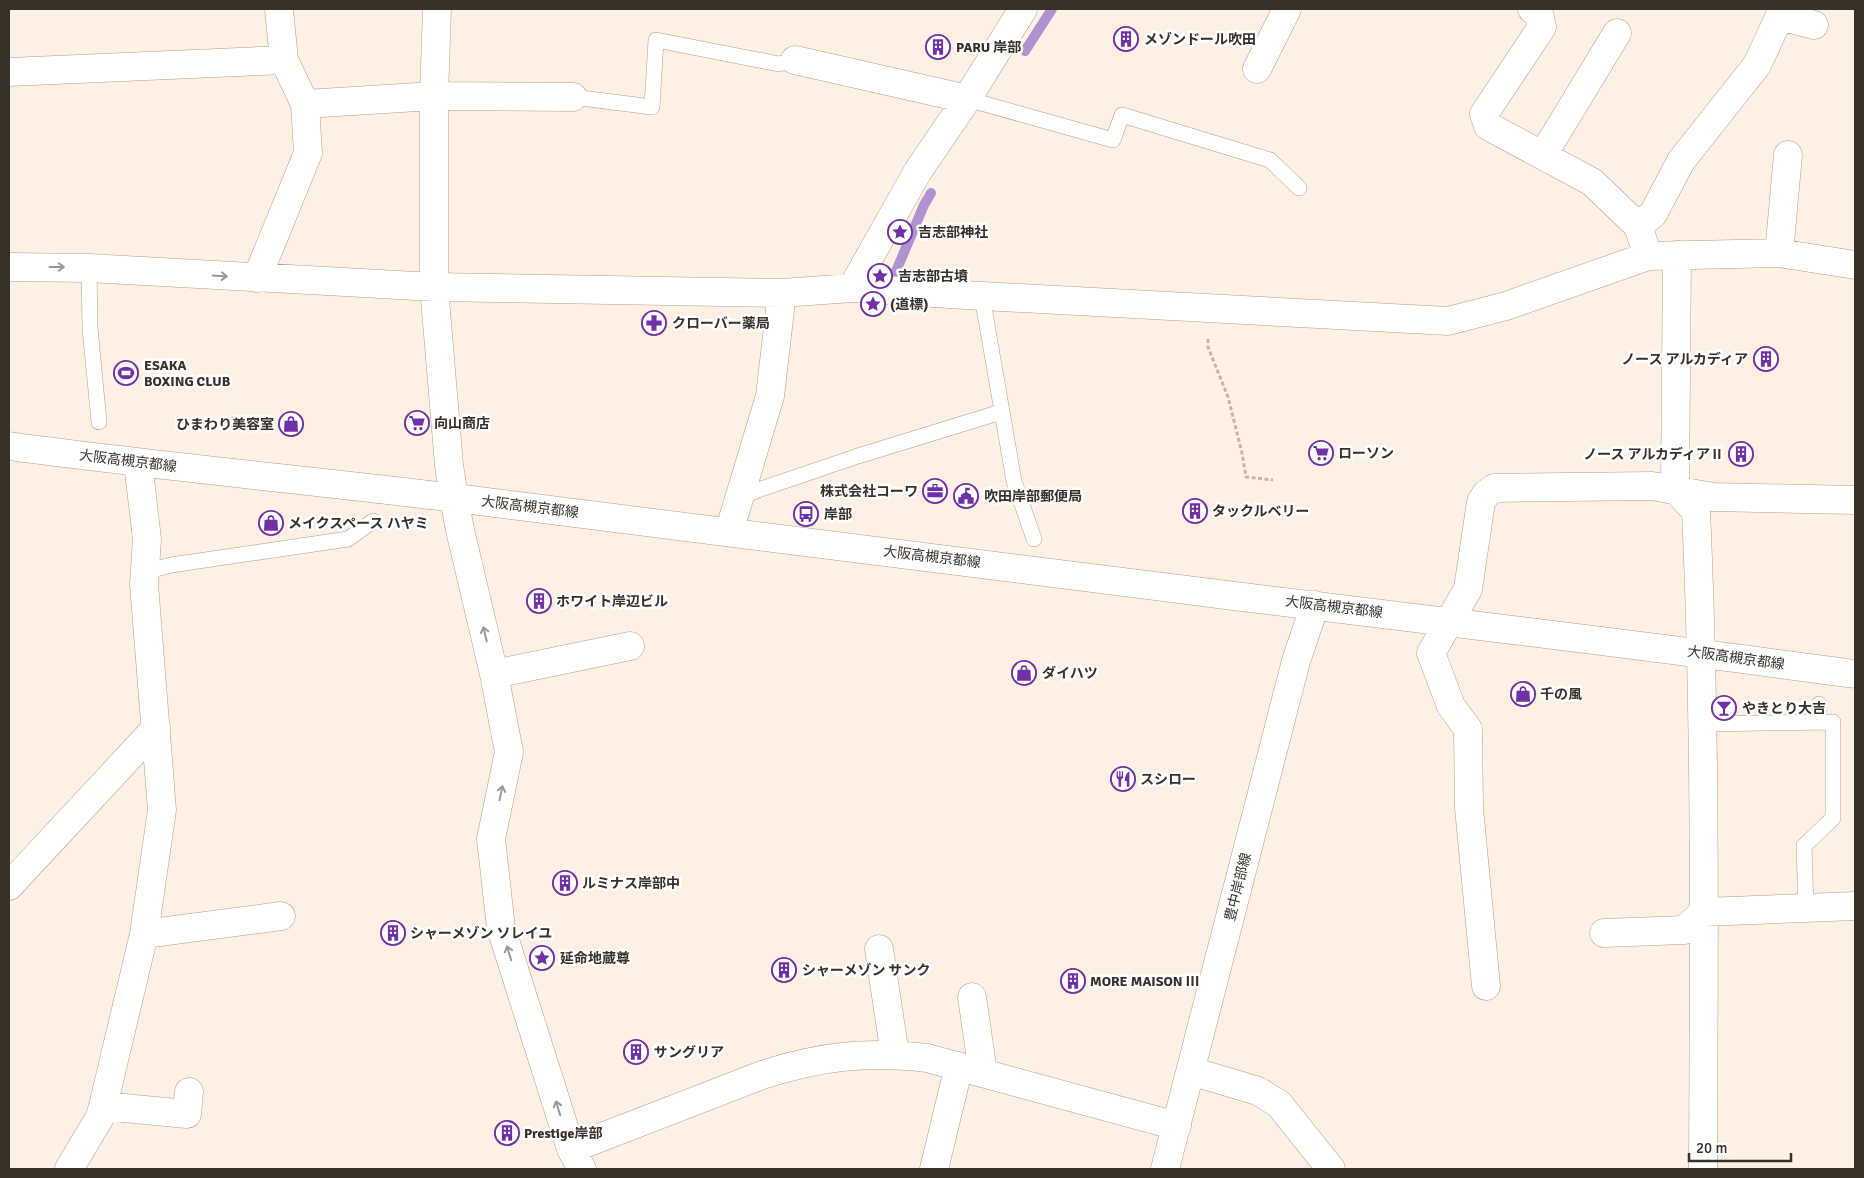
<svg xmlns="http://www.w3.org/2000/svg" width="1864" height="1178" font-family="Signika,'Noto Sans JP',sans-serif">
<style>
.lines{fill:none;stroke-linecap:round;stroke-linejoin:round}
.stream{stroke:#af93d0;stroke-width:10}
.lane-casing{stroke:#b39d87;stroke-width:16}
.street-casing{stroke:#b39d87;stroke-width:29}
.secondary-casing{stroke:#b39d87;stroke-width:29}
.primary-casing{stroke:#b39d87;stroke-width:29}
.path{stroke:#c2b5a9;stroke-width:3;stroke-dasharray:4 2.5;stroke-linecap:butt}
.lane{stroke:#fff;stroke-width:15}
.street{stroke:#fff;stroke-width:28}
.secondary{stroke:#fff;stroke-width:28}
.primary{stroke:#fff;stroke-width:28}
.oneway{stroke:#9c9893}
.labels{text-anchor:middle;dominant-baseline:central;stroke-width:5;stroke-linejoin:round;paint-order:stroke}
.poi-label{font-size:14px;font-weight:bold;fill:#393027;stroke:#fff;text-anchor:start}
.street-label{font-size:14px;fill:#393027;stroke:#fff}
</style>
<rect width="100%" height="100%" fill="#fef0e2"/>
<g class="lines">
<path class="stream" d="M1025 51 1052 9
M894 276 924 205 931 193"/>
<defs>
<path id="lane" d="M573 97 652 107 656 40 779 64 795 60
M967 99 1113 140 1122 115 1270 160 1299 188
M89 268 90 328 99 422
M982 296 1014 481 1034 539
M740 498 758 490 858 456 1001 412
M145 572 171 565 348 539 373 521
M1818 722 1819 704
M1701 724 1833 722V818L1804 846 1806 908"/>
<path id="street" d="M437 9 434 96V287L449 465 454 498 460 530 494 674 509 752 491 839 501 928 571 1149 582 1169
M1532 9 1539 14 1542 27 1484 114 1488 126 1592 182 1638 226 1648 256
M1780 16 1814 25
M795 60 967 99
M1257 69 1287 9
M9 72 284 60
M305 104 434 96 573 97
M1543 155 1617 33
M1638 226 1653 214 1681 161 1757 65 1783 9
M1779 253 1788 155
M1677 255 1675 489 1696 511C1706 730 1704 950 1703 1169
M9 267 89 268 434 287 782 293 852 288 982 296 1448 321 1506 306 1648 256 1779 253 1855 265
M257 278 308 153 305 104 284 60 279 9
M852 288 918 171 967 99 1023 9
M729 532 770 396 782 293
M494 674 630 646
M9 886 156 728
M1604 933 1684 930 1704 912 1855 906
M144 934 281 916
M879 949 895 1055
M1486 986 1469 808 1468 729 1451 706 1431 653 1468 589 1481 502 1486 494 1494 488 1652 486 1713 497 1855 500
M972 997 983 1073
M1191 1071 1258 1091 1279 1104 1331 1169
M103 1106 187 1114 189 1092
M571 1149 762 1075C821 1056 866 1051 927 1058L1177 1126
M69 1169 100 1117 103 1106 144 934 162 810 144 584 147 539 138 463
M934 1169 959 1066"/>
<path id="secondary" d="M1165 1169 1296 661 1315 605"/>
<path id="primary" d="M9 446C157 466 306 480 455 498 714 529 974 563 1234 596 1441 621 1648 646 1855 674"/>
</defs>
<use href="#lane" class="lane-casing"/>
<use href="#street" class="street-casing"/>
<use href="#secondary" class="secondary-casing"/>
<use href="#primary" class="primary-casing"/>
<path class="path" d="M1208 339V347L1228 397 1242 453 1246 477 1273 480"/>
<use href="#lane" class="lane"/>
<use href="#street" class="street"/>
<use href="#secondary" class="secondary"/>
<use href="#primary" class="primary"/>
</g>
<defs><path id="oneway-shaft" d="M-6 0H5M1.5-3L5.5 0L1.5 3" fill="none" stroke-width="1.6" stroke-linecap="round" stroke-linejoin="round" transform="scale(1.25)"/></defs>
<g class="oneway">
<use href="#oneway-shaft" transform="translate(57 267)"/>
<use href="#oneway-shaft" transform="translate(220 276) rotate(4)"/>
<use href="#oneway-shaft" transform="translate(485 634) rotate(-103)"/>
<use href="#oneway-shaft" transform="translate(501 793) rotate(-78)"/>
<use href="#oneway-shaft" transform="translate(509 953) rotate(-107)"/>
<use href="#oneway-shaft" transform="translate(558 1108) rotate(-107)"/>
</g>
<defs>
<symbol id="building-ring" viewBox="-11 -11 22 22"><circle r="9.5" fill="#fff" stroke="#7030a5" stroke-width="1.5"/><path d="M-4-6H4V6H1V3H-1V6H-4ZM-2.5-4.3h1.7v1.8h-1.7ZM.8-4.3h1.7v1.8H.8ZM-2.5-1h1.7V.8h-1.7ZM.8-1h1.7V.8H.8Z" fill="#7030a5"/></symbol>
<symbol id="sight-ring" viewBox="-11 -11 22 22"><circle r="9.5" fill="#fff" stroke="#7030a5" stroke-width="1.5"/><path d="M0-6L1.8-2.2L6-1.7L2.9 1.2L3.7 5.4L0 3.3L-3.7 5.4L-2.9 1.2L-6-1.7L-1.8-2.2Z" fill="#7030a5"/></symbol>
<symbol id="pharmacy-ring" viewBox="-11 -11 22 22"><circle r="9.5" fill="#fff" stroke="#7030a5" stroke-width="1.5"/><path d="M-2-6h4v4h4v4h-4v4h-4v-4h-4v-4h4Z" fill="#7030a5"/></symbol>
<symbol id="stadium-ring" viewBox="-11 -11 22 22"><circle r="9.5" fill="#fff" stroke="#7030a5" stroke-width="1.5"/><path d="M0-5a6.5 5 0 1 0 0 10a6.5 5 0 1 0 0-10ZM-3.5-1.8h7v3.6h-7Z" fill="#7030a5"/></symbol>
<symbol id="supermarket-ring" viewBox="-11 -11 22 22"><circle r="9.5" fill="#fff" stroke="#7030a5" stroke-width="1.5"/><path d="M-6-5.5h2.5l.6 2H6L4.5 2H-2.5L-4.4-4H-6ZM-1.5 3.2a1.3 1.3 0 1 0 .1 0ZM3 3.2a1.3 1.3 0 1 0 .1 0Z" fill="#7030a5"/></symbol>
<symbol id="shop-ring" viewBox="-11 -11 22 22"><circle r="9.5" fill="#fff" stroke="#7030a5" stroke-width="1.5"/><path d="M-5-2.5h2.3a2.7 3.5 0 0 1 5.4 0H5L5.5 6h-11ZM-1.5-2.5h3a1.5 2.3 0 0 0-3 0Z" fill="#7030a5"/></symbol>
<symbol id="office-ring" viewBox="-11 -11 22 22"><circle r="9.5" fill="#fff" stroke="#7030a5" stroke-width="1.5"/><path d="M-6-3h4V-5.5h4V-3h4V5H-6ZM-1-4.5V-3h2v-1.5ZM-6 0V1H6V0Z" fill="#7030a5"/></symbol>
<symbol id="civic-ring" viewBox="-11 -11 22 22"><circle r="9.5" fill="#fff" stroke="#7030a5" stroke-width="1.5"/><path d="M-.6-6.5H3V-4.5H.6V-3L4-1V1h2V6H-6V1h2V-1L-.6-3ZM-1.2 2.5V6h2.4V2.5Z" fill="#7030a5"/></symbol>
<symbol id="bus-ring" viewBox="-11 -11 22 22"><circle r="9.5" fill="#fff" stroke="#7030a5" stroke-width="1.5"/><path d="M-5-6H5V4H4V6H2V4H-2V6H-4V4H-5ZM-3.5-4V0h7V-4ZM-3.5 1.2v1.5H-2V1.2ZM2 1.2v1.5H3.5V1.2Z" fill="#7030a5"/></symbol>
<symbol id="bar-ring" viewBox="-11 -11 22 22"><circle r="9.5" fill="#fff" stroke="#7030a5" stroke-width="1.5"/><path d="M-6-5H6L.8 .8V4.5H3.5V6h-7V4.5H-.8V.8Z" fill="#7030a5"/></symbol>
<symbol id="restaurant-ring" viewBox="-11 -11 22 22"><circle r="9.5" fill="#fff" stroke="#7030a5" stroke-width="1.5"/><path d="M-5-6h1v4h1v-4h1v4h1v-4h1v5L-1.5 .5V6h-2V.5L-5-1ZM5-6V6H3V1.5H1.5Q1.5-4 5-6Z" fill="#7030a5"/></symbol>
</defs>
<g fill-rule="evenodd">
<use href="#building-ring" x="1112" y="25" width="28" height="28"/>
<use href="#building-ring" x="924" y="33" width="28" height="28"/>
<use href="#sight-ring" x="886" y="218" width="28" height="28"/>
<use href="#sight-ring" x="866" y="262" width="28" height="28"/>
<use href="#sight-ring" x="859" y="290" width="28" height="28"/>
<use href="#pharmacy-ring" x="640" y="309" width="28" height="28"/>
<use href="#building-ring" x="1752" y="345" width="28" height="28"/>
<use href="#stadium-ring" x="112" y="359" width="28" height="28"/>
<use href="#supermarket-ring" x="403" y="409" width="28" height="28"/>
<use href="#shop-ring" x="277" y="410" width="28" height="28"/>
<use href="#supermarket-ring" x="1307" y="439" width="28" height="28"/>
<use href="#building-ring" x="1727" y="440" width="28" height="28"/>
<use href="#office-ring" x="921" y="477" width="28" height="28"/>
<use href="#civic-ring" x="952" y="482" width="28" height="28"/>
<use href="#building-ring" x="1181" y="497" width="28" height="28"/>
<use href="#bus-ring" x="792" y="500" width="28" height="28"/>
<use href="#shop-ring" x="257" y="509" width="28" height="28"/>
<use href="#building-ring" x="525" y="587" width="28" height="28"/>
<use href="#shop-ring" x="1010" y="659" width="28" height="28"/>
<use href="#shop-ring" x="1509" y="680" width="28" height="28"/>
<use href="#bar-ring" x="1710" y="694" width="28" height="28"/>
<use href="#restaurant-ring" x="1109" y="765" width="28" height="28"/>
<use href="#building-ring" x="551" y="869" width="28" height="28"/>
<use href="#building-ring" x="379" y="919" width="28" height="28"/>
<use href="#sight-ring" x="528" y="944" width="28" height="28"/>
<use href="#building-ring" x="770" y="956" width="28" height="28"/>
<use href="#building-ring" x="1059" y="967" width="28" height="28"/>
<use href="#building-ring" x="622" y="1038" width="28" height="28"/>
<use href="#building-ring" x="493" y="1119" width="28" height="28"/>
</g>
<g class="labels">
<g class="poi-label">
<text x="1144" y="39">メゾンドール吹田</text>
<text x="956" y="47">PARU 岸部</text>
<text x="918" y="232">吉志部神社</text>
<text x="898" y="276">吉志部古墳</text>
<text x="890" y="304">(道標)</text>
<text x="672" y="323">クローバー薬局</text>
<text x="1748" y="359" text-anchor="end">ノース アルカディア</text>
<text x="144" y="365">ESAKA<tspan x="144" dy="16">BOXING CLUB</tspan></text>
<text x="434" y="423">向山商店</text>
<text x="274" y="424" text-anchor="end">ひまわり美容室</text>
<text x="1338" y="453">ローソン</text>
<text x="1724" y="454" text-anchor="end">ノース アルカディアⅡ</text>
<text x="918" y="491" text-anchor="end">株式会社コーワ</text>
<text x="984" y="496">吹田岸部郵便局</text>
<text x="1212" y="511">タックルベリー</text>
<text x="824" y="514">岸部</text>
<text x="288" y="523">メイクスペース ハヤミ</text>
<text x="556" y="601">ホワイト岸辺ビル</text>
<text x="1042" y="673">ダイハツ</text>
<text x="1540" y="694">千の風</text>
<text x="1742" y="708">やきとり大吉</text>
<text x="1140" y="779">スシロー</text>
<text x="582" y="883">ルミナス岸部中</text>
<text x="410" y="933">シャーメゾン ソレイユ</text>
<text x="560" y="958">延命地蔵尊</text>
<text x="802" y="970">シャーメゾン サンク</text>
<text x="1090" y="981">MORE MAISON Ⅲ</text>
<text x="654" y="1052">サングリア</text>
<text x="524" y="1133">Prestige岸部</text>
</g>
<g class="street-label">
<text transform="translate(128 461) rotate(7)">大阪高槻京都線</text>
<text transform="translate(530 507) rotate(7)">大阪高槻京都線</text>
<text transform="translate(932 557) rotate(7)">大阪高槻京都線</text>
<text transform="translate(1334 607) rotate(7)">大阪高槻京都線</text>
<text transform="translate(1736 658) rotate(8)">大阪高槻京都線</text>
<text transform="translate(1238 887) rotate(-76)">豊中岸部線</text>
</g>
</g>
<rect width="1864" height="1178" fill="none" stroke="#393027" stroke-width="20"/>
<path d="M1689 1153v8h102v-8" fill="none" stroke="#393027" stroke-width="2.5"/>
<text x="1696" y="1153" font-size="15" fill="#393027" stroke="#ffffff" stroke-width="4" paint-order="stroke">20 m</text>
</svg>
